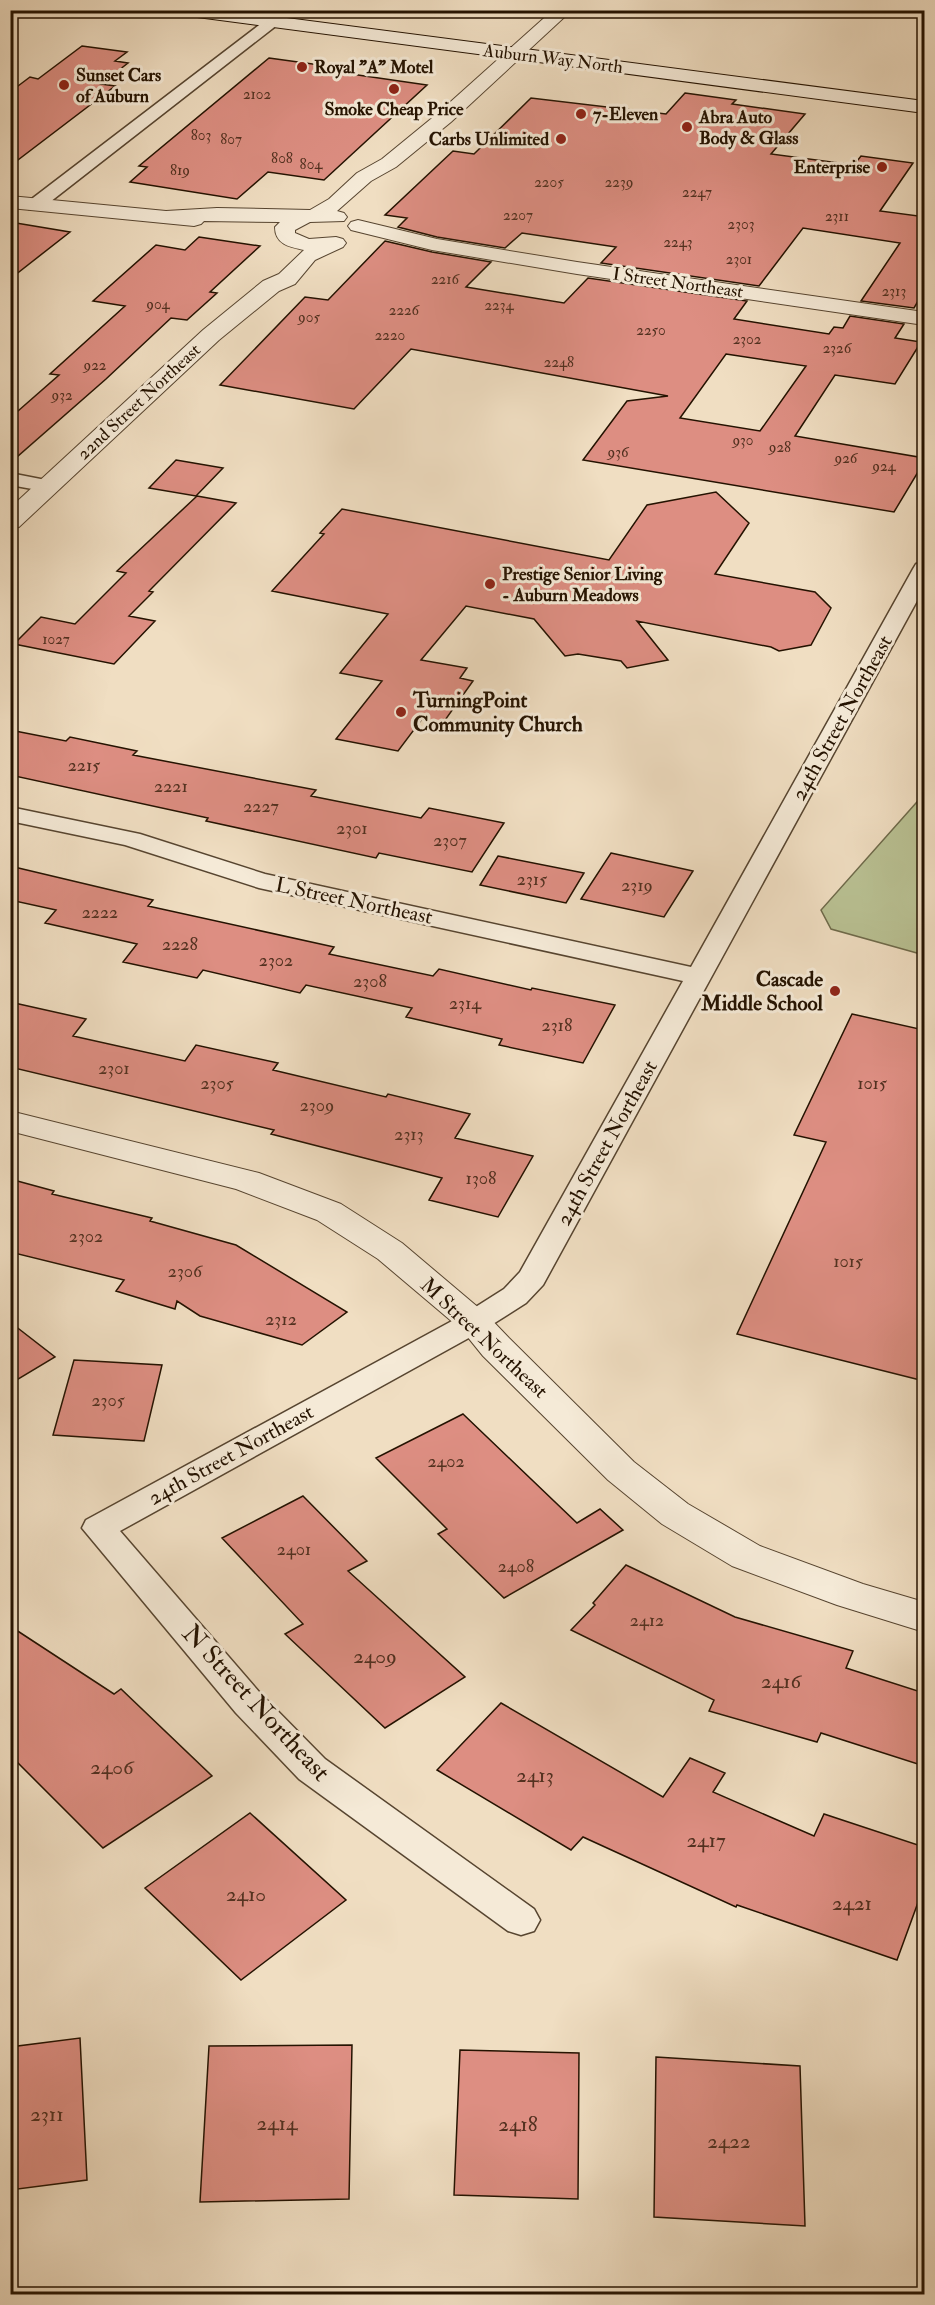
<svg xmlns="http://www.w3.org/2000/svg" width="935" height="2305" font-family="'IM FELL Double Pica',serif">
<style>
.green{fill:#b9c193;stroke:#6e6a4a;stroke-width:1.5}
.building{fill:#dd8e82;stroke:#241200;stroke-width:1.5;fill-rule:evenodd}
.lines{fill:none;stroke-linecap:round;stroke-linejoin:round}
.minor-casing{stroke:#574530;stroke-width:3}
.tertiary-casing{stroke:#574530;stroke-width:2}
.secondary-casing{stroke:#241200;stroke-width:2}
.minor{fill:#f5ead7;fill-rule:evenodd}
.tertiary{fill:#f5ead7;fill-rule:evenodd}
.secondary{fill:#f5ead7;fill-rule:evenodd}
.poi-dot{fill:#8f2418;stroke:#f5ead7;stroke-width:2}
.labels{text-anchor:middle;dominant-baseline:central;stroke-width:6;stroke-linejoin:round;paint-order:stroke}
.far-number-label{font-size:15px;fill:#523120}
.far-street-label{font-size:18px;fill:#241200;stroke:#f5ead7}
.far-poi-label{font-size:18px;font-weight:bold;fill:#241200;stroke:#f5ead7;text-anchor:start}
.number-label{font-size:18px;fill:#523120}
.poi-label{font-size:21px;font-weight:bold;fill:#241200;stroke:#f5ead7;text-anchor:start}
.street-label{font-size:21px;fill:#241200;stroke:#f5ead7}
.near-number-label{font-size:21px;fill:#523120}
.near-street-label{font-size:26px;fill:#241200;stroke:#f5ead7}
</style>
<rect width="100%" height="100%" fill="#f0dec2"/>
<filter id="stains"><feTurbulence type="fractalNoise" baseFrequency=".00333" numOctaves="4"/><feColorMatrix values="0 0 0 0 .2 0 0 0 0 .09 0 0 0 0 .02 0 0 0 .5 -.17"/></filter>
<radialGradient id="worn" r=".72"><stop offset=".6" stop-color="#630" stop-opacity="0"/><stop offset="1" stop-color="#630" stop-opacity=".3"/></radialGradient>
<path class="green" d="M924 794V955L831 929 821 910Z"/>
<path class="building" d="M82 46 127 52 115 61 128 63 101 84 115 86 10 166V92L30 77 38 79Z
M269 58 349 69 344 73 427 85 324 180 268 172 237 199 130 182 147 167 139 166Z
M685 93 736 100 732 104 805 114 771 154 854 165 861 156 913 163 880 211 918 216 924 205V291L914 308 861 301 900 243 803 228 759 286 601 263 616 247 522 233 505 248 437 237 398 227 407 218 385 215 453 151 474 154 531 98 666 114Z
M10 222 70 232 10 279Z
M199 237 260 246 210 292 217 293 187 320 171 318 106 379 10 463V418L59 375 50 374 125 306 93 301 156 245 185 250Z
M385 241 432 252 491 262 466 287 564 303 588 278 747 301 734 319 829 334 834 327 843 328 850 316 904 324 895 338 921 342 895 384 835 375 795 436 924 458V462L894 512 583 460 627 401 668 396 411 349 354 409 220 385 305 297 328 300ZM726 354 806 366 760 431 680 418Z
M176 460 223 468 196 496 149 488Z
M716 492 749 523 715 574 815 592 831 608 811 645 779 651 771 647 637 621 668 660 627 668 621 661 578 654 565 656 534 619 466 606 421 660 467 668 460 678 473 681 443 723 422 719 398 751 336 739 382 681 340 673 388 614 272 591 324 534 320 533 342 509 609 560 647 505Z
M197 496 236 503 149 591 153 592 129 616 155 621 114 664 14 644 41 617 75 624 126 573 117 571Z
M10 730 66 741 70 737 137 751 133 755 316 790 311 796 421 818 429 808 504 823 472 872 379 853 376 858 206 821 208 818 10 775Z
M611 853 693 871 664 917 581 899Z
M498 856 584 873 566 903 480 885Z
M10 866 153 900 148 906 334 947 329 954 433 976 439 969 531 990 532 988 615 1005 583 1063 499 1045 502 1039 406 1017 412 1008 306 985 300 993 203 970 197 978 123 962 137 944 45 923 56 910 10 900Z
M10 1002 86 1019 73 1036 185 1061 196 1045 278 1063 273 1070 386 1097 388 1094 470 1114 455 1138 533 1156 498 1217 429 1200 442 1178 271 1134 274 1130 10 1067Z
M852 1014 924 1030V1381L737 1334 826 1142 794 1135Z
M10 1179 54 1191 52 1194 152 1218 150 1221 236 1245 347 1312 302 1345 200 1316 177 1301 175 1309 116 1291 124 1280 10 1252Z
M10 1322 55 1357 10 1384Z
M74 1360 162 1365 144 1441 53 1435Z
M463 1414 577 1523 600 1509 623 1530 504 1598 438 1534 447 1529 376 1458Z
M303 1496 367 1561 348 1571 465 1677 385 1728 285 1634 303 1624 222 1538Z
M626 1565 735 1617 853 1651 846 1668 924 1693V1766L821 1733 817 1742 709 1711 714 1700 571 1630 595 1605 593 1603Z
M10 1626 114 1694 121 1689 212 1776 103 1848 10 1755Z
M501 1703 663 1797 690 1758 725 1773 713 1792 814 1836 824 1814 924 1847V1886L897 1960 737 1905 736 1907 583 1837 571 1850 437 1770Z
M250 1813 346 1900 241 1980 145 1888Z
M80 2038 87 2180 10 2190V2047Z
M352 2045 349 2199 200 2202 209 2046Z
M460 2050 579 2053 578 2199 454 2195Z
M656 2057 800 2066 805 2226 654 2217Z"/>
<g class="lines">
<defs>
<path id="minor" d="M272 17 280 22 277 25 41 209H29L26 205 29 201 267 19Z
M10 473 56 482 59 486 56 490 49 492 10 485Z
M924 562V588L543 1285 526 1303 485 1329 120 1531 260 1693 325 1759 534 1909 540 1920 534 1931 521 1935 508 1931 299 1779 236 1713 82 1528 86 1520 463 1315 504 1289 520 1272 683 981 259 888 125 845 10 821V807L140 834 265 874 691 967 913 569 916 564Z"/>
<path id="tertiary" d="M553 10H572L451 122 396 167 371 181 337 211 344 213 347 217 344 221 310 222 295 230V233L309 239 336 237 343 239 346 243 343 247 315 260 295 284 279 291 219 340 19 527 10 529V508L203 330 263 281 279 274 304 250C289 247 275 244 275 227L280 222 204 221 201 224 194 226 10 208V196L166 211 217 208 310 210 329 199 357 173 382 159 437 114Z
M358 220 437 239 577 262 924 312V325L577 274 432 250 351 230 348 226 351 222Z
M10 1111 259 1173 341 1204 402 1243 486 1314 509 1338 634 1462 688 1504 760 1546 863 1584 924 1602V1632L837 1605 732 1566 662 1524 608 1480 483 1356 462 1330 378 1259 317 1220 236 1189 10 1131Z"/>
<path id="secondary" d="M174 10H226L924 101V113L182 15Z"/>
</defs>
<use href="#minor" class="minor-casing"/>
<use href="#tertiary" class="tertiary-casing"/>
<use href="#secondary" class="secondary-casing"/>
<use href="#minor" class="minor"/>
<use href="#tertiary" class="tertiary"/>
<use href="#secondary" class="secondary"/>
</g>
<g class="poi-dot">
<circle cx="302" cy="67" r="6"/>
<circle cx="64" cy="85" r="6"/>
<circle cx="394" cy="89" r="6"/>
<circle cx="581" cy="114" r="6"/>
<circle cx="687" cy="127" r="6"/>
<circle cx="561" cy="139" r="6"/>
<circle cx="882" cy="167" r="6"/>
<circle cx="490" cy="584" r="6"/>
<circle cx="401" cy="712" r="6"/>
<circle cx="835" cy="991" r="6"/>
</g>
<g class="labels">
<g class="far-number-label">
<text x="257" y="94">2102</text>
<text x="201" y="135">803</text>
<text x="231" y="139">807</text>
<text x="282" y="158">808</text>
<text x="311" y="164">804</text>
<text x="180" y="170">819</text>
<text x="549" y="182">2205</text>
<text x="619" y="182">2239</text>
<text x="697" y="192">2247</text>
<text x="518" y="215">2207</text>
<text x="837" y="216">2311</text>
<text x="741" y="224">2303</text>
<text x="678" y="242">2243</text>
<text x="739" y="259">2301</text>
<text x="445" y="279">2216</text>
<text x="894" y="291">2313</text>
<text x="158" y="304">904</text>
<text x="499" y="305">2234</text>
<text x="404" y="310">2226</text>
<text x="309" y="317">905</text>
<text x="651" y="330">2250</text>
<text x="390" y="335">2220</text>
<text x="747" y="339">2302</text>
<text x="837" y="348">2326</text>
<text x="559" y="362">2248</text>
<text x="95" y="365">922</text>
<text x="62" y="395">932</text>
<text x="743" y="440">930</text>
<text x="780" y="447">928</text>
<text x="618" y="452">936</text>
<text x="846" y="458">926</text>
<text x="884" y="466">924</text>
<text x="56" y="639">1027</text>
</g>
<g class="far-street-label">
<text transform="translate(553 59) rotate(7)">Auburn Way North</text>
<text transform="translate(678 283) rotate(8)">I Street Northeast</text>
<text transform="translate(139 402) rotate(-43)">22nd Street Northeast</text>
</g>
<g class="far-poi-label">
<text x="314" y="67">Royal "A" Motel</text>
<text x="76" y="75">Sunset Cars<tspan x="76" dy="21">of Auburn</tspan></text>
<text x="394" y="109" text-anchor="middle">Smoke Cheap Price</text>
<text x="593" y="114">7-Eleven</text>
<text x="699" y="117">Abra Auto<tspan x="699" dy="21">Body &amp; Glass</tspan></text>
<text x="549" y="139" text-anchor="end">Carbs Unlimited</text>
<text x="870" y="167" text-anchor="end">Enterprise</text>
<text x="502" y="574">Prestige Senior Living<tspan x="502" dy="21">- Auburn Meadows</tspan></text>
</g>
<g class="number-label">
<text x="84" y="765">2215</text>
<text x="171" y="786">2221</text>
<text x="261" y="806">2227</text>
<text x="352" y="828">2301</text>
<text x="450" y="840">2307</text>
<text x="532" y="879">2315</text>
<text x="637" y="885">2319</text>
<text x="100" y="912">2222</text>
<text x="180" y="944">2228</text>
<text x="276" y="960">2302</text>
<text x="370" y="981">2308</text>
<text x="465" y="1003">2314</text>
<text x="557" y="1025">2318</text>
<text x="114" y="1068">2301</text>
<text x="217" y="1083">2305</text>
<text x="872" y="1083">1015</text>
<text x="317" y="1105">2309</text>
<text x="409" y="1134">2313</text>
<text x="481" y="1178">1308</text>
<text x="86" y="1236">2302</text>
<text x="848" y="1261">1015</text>
<text x="185" y="1271">2306</text>
<text x="281" y="1319">2312</text>
<text x="108" y="1400">2305</text>
<text x="446" y="1461">2402</text>
<text x="294" y="1549">2401</text>
<text x="516" y="1566">2408</text>
<text x="647" y="1620">2412</text>
</g>
<g class="poi-label">
<text x="413" y="700">TurningPoint<tspan x="413" dy="24">Community Church</tspan></text>
<text x="823" y="979" text-anchor="end">Cascade<tspan x="823" dy="24">Middle School</tspan></text>
</g>
<g class="street-label">
<text transform="translate(842 718) rotate(-61)">24th Street Northeast</text>
<text transform="translate(354 901) rotate(12)">L Street Northeast</text>
<text transform="translate(607 1143) rotate(-61)">24th Street Northeast</text>
<text transform="translate(484 1338) rotate(43)">M Street Northeast</text>
<text transform="translate(231 1455) rotate(-29)">24th Street Northeast</text>
</g>
<g class="near-number-label">
<text x="375" y="1656">2409</text>
<text x="781" y="1681">2416</text>
<text x="112" y="1767">2406</text>
<text x="535" y="1775">2413</text>
<text x="706" y="1840">2417</text>
<text x="246" y="1894">2410</text>
<text x="852" y="1903">2421</text>
<text x="47" y="2114">2311</text>
<text x="277" y="2123">2414</text>
<text x="518" y="2124">2418</text>
<text x="729" y="2141">2422</text>
</g>
<g class="near-street-label">
<text transform="translate(256 1703) rotate(47)">N Street Northeast</text>
</g>
</g>
<rect width="935" height="2305" fill="none" stroke="#f0dec2" stroke-width="36"/>
<rect x="12" y="12" width="911" height="2281" fill="none" stroke="#241200" stroke-width="3"/>
<rect x="18" y="18" width="899" height="2269" fill="none" stroke="#241200" stroke-width="1.5"/>
<rect width="100%" height="100%" filter="url(#stains)"/>
<rect width="100%" height="100%" fill="url(#worn)"/>
</svg>
